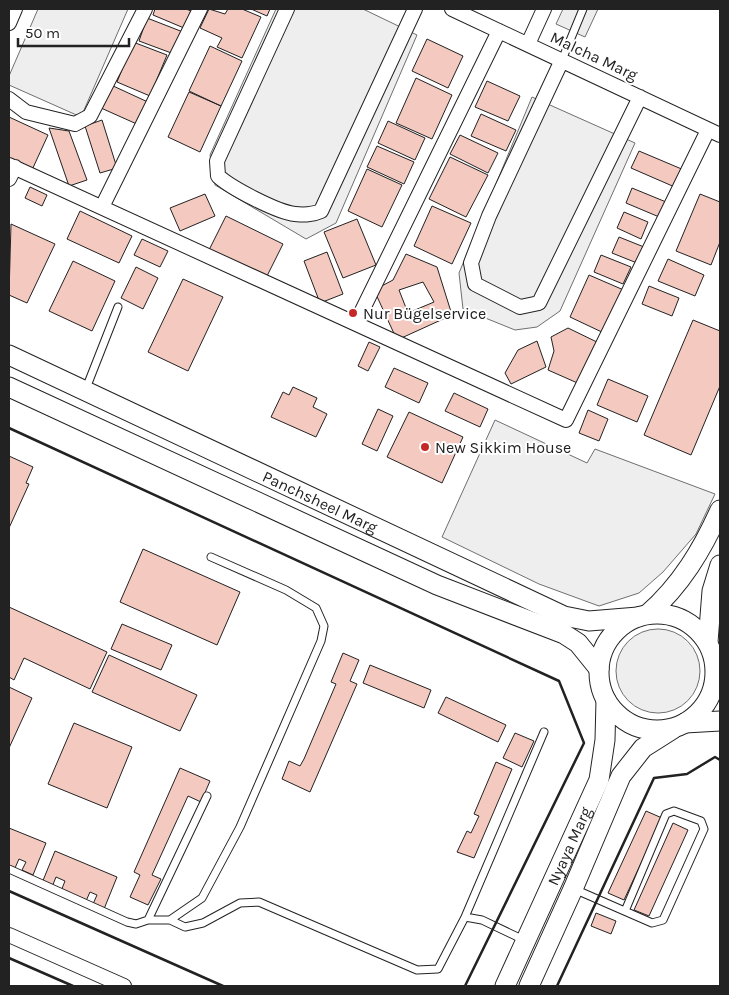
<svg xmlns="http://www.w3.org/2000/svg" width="729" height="995" font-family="Karla,sans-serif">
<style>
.green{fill:#eee;stroke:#6f6f6f}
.parking{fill:#ededed;stroke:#6f6f6f}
.building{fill:#f3c9c0;stroke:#222;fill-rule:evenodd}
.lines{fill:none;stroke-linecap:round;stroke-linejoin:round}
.lane-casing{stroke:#222;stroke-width:9}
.street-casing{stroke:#222;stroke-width:16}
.secondary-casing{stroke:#222;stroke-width:21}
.lane{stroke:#fff;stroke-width:7}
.street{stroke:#fff;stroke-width:14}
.secondary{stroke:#fff;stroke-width:19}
.wall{stroke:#222;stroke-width:2.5}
.poi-dot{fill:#c62828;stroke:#fff;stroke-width:2}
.labels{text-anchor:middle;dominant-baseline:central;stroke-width:4;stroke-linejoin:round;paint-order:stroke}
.street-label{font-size:16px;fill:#222;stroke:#fff}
.poi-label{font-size:16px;fill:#222;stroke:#fff;text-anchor:start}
</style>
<rect width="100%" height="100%" fill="#fff"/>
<path class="green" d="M38 9H128L81 117 9 85V76Z
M276 9H363L417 35 336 223 306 239 215 185 210 155Z
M532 97 635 143 560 311 537 327 515 330 463 309 459 273Z
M495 420 587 463 595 449 715 494 696 534 663 572 639 593 599 606 539 584 442 537Z
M616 671a42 42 0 1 1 84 0a42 42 0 1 1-84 0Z"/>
<path class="parking" d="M563 9H598L585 37 556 24Z"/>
<path class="building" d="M155 9H186L191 11 184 28 153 15Z
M209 9 225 14 228 9H242L261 17 242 58 217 47 222 38 200 28Z
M251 9H270L267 16Z
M147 18 183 32 174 54 139 41Z
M427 39 463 56 448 88 412 71Z
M133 42 167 55 150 96 117 82Z
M210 46 242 61 221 106 189 91Z
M416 78 452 95 432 139 396 123Z
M487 81 520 96 508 121 475 107Z
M111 85 150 103 139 125 101 108Z
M189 92 221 106 200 152 168 137Z
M481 114 516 130 506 151 471 136Z
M9 117 48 135 32 170 9 159Z
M102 120 117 168 100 173 85 126Z
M388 121 425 138 415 160 378 143Z
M49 128 69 131 87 180 69 186Z
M460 135 498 153 488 173 450 154Z
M377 146 414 162 404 184 367 167Z
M639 151 684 170 677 188 631 168Z
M450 157 488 175 466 217 429 199Z
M367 169 402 185 382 227 348 211Z
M30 187 47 195 42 206 25 198Z
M632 188 671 204 664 219 626 203Z
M205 194 215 216 180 231 170 208Z
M700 194 720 202V242L711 265 676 251Z
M432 206 471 223 452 264 414 246Z
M80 211 132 236 119 263 67 239Z
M624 212 648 222 641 239 617 228Z
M226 216 283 244 265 280 208 252Z
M357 219 376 265 343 278 324 232Z
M11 224 55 244 27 303 9 295Z
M619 237 644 247 637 263 612 253Z
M142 239 168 251 160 267 134 255Z
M327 252 343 294 320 303 304 261Z
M406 254 437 267 452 315 397 340 374 290 393 280ZM423 282 434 302 408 313 399 290Z
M601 255 631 267 623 284 594 272Z
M668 259 704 275 695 296 658 281Z
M73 261 115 281 92 331 49 311Z
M136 267 158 278 143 309 121 298Z
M589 275 626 291 606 334 570 317Z
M183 279 223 297 188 371 148 352Z
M649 286 679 298 672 316 642 304Z
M693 320 720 331V386L691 455 644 435Z
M568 328 601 344 582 385 548 370 554 351 551 337Z
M537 341 546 367 511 384 505 373 518 350Z
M369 342 380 347 368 371 358 366Z
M394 368 428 383 419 403 385 387Z
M608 379 648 396 637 422 597 405Z
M293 387 317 398 313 407 327 414 316 437 271 417 283 392 289 395Z
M454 393 488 409 480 427 445 411Z
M378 409 393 416 377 451 362 444Z
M588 410 608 419 599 441 579 433Z
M409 412 463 437 442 483 387 457Z
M9 456 33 467 26 483 29 484 9 528Z
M143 549 240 592 217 645 120 602Z
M9 607 107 652 90 689 24 658 14 680 9 677Z
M122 624 172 645 161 670 111 649Z
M343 653 359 660 350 681 357 684 310 792 282 779 289 761 300 766 304 759 336 684 331 682Z
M109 655 197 695 180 731 92 692Z
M370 665 431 690 424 708 363 683Z
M9 687 32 698 9 748Z
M446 697 506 725 498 742 438 713Z
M74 723 132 747 107 808 48 784Z
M515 733 534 741 522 767 503 758Z
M496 762 512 769 474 858 457 852 467 831 471 833 479 816 474 814Z
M180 768 210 781 201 802 188 796 152 875 161 879 148 905 130 897 140 875 134 872Z
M646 811 662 818 624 900 608 893Z
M673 823 688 830 649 916 634 910Z
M9 828 46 843 33 875 22 870 26 862 19 859 15 868 9 865Z
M55 851 117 877 104 909 93 904 97 895 90 892 86 901 61 891 65 881 56 877 52 887 42 883Z
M596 913 616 921 611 934 591 926Z"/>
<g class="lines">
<defs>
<path id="lane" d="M562 60 583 9
M85 391 118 307
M9 869 127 922 136 924 148 920 207 796
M574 889 652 923 663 920 704 829 701 821 674 811 666 814 625 911
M465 917 544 732
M148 920H170L202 898 240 827 321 641 324 626 316 608 286 590 211 557
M170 920 185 927 203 923 240 903 259 902 417 970 438 969 465 917 482 920 524 940"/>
<path id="street" d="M287 9 217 161 218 176C231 188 277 212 295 214 305 215 312 215 321 211L415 9
M452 9 720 135
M9 23 15 9
M528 44 544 9
M562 60 489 216 471 263 475 284 520 307 539 303 640 97
M9 99 26 112 75 124 90 116 145 9
M9 165 566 420 708 130
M9 179 15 167
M102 207 200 9
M356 323 499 31
M9 935 124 986"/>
<g id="secondary">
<path id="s1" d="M9 355 564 616 589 621 638 617"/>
<path d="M9 387 437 585 564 634 578 643 599 669"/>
<path d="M648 614C681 585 702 550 720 510"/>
<circle cx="657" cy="672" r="58"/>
<path d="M708 642 712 591 720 565"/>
<path d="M685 723 720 721"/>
<path id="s2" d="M505 986 599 780 605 740 606 700"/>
<path d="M529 986 573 889 621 776 643 748 673 729"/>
</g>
</defs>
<use href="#lane" class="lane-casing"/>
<use href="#street" class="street-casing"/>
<use href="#secondary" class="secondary-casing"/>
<use href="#lane" class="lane"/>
<use href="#street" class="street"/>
<use href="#secondary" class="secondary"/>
<path class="wall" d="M9 428 559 681 584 743 465 986
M9 891 223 986
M9 958 73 986
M557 986 654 778 687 774 715 757 720 760"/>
</g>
<g class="poi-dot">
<circle cx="353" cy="313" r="5"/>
<circle cx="425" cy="447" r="5"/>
</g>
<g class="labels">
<g class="street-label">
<text transform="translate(594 56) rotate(25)">Malcha Marg</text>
<text stroke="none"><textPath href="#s1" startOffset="344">Panchsheel Marg</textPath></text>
<text stroke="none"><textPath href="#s2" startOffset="154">Nyaya Marg</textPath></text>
</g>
<g class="poi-label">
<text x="363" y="313">Nur Bügelservice</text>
<text x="435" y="447">New Sikkim House</text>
</g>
</g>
<rect width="729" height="995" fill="none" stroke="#222222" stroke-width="20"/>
<path d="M18 38v8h111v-8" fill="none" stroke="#222222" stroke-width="2.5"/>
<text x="25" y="38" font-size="15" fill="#222222" stroke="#ffffff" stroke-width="4" paint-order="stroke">50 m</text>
</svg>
